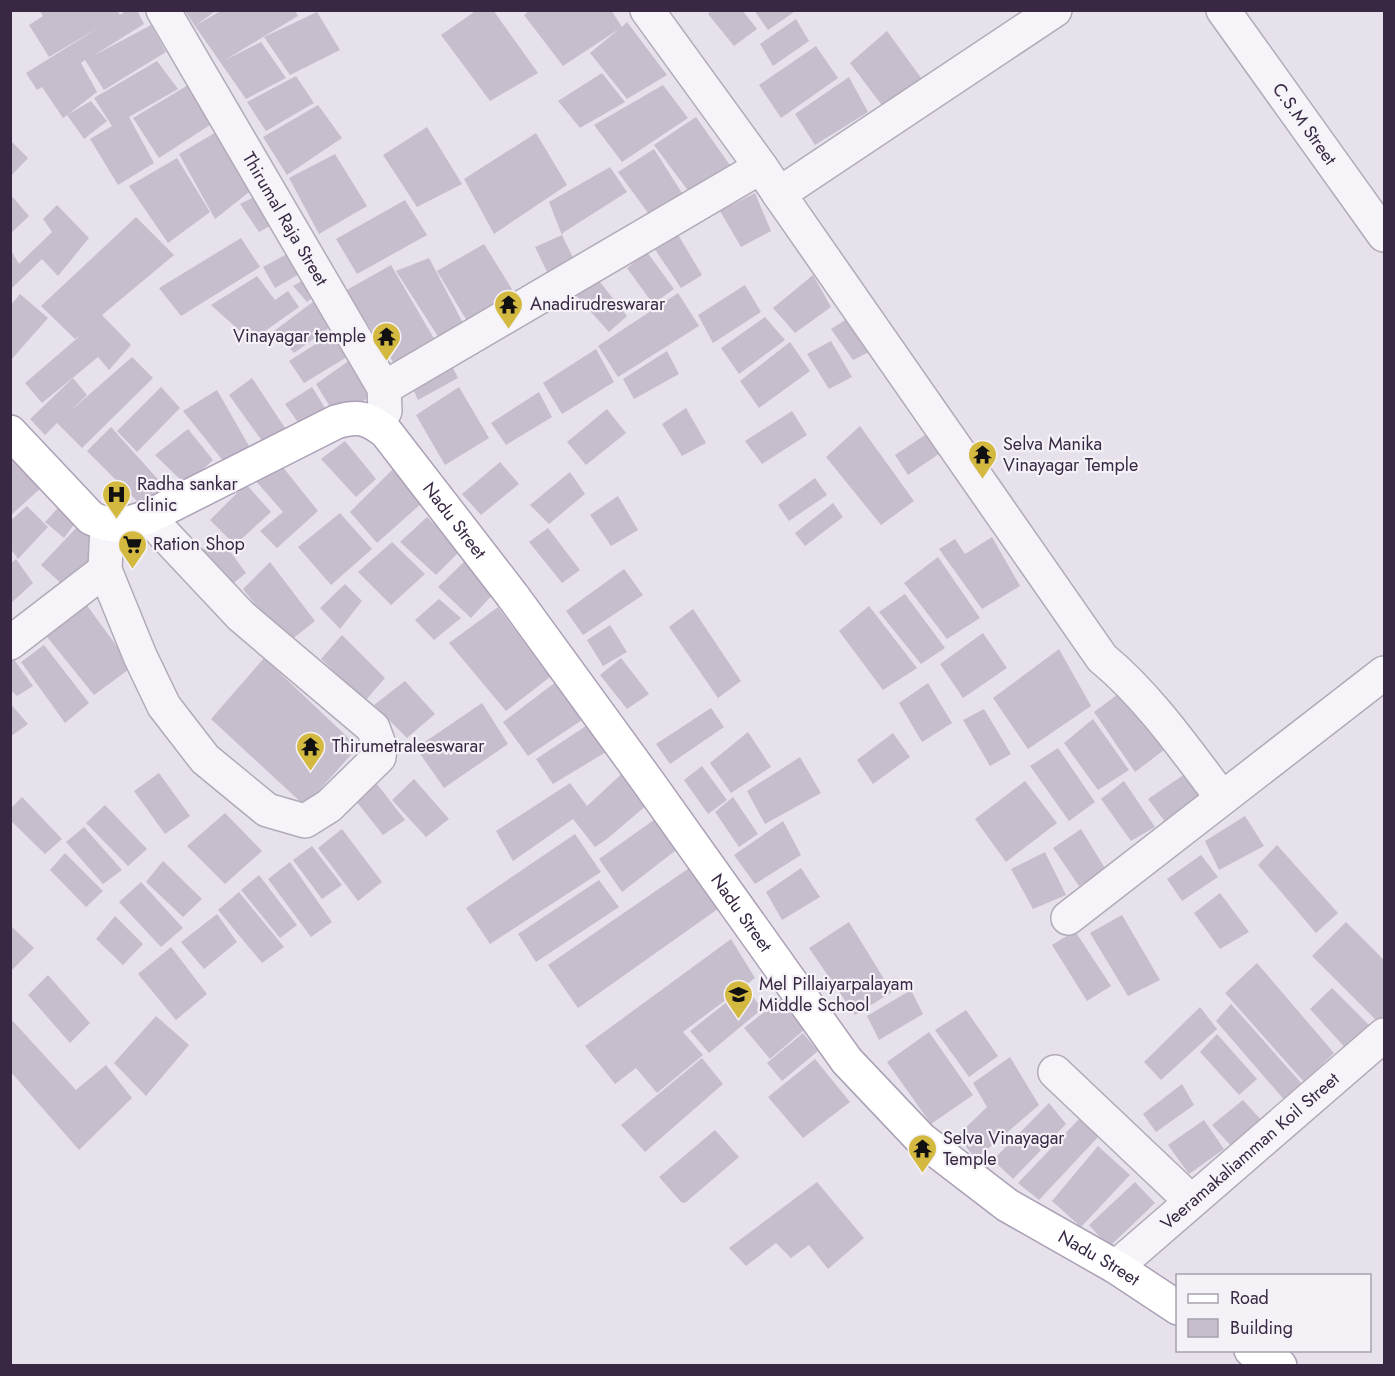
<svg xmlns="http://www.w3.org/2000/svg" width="1395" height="1376" font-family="Jost,sans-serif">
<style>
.building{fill:#c7becd}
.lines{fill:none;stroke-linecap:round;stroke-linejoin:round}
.minor-casing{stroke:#b2aab8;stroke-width:36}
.major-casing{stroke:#aca0b6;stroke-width:36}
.minor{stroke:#f6f4f8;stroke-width:33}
.major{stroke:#fff;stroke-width:33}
.labels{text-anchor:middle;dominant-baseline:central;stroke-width:4.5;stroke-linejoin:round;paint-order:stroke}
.street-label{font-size:18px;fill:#382843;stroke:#f4f1f7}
.poi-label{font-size:18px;fill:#382843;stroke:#f4f1f7;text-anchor:start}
</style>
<rect width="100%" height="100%" fill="#e6e1ea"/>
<path class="building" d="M39 10H117L120 15 127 10H137L144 24 93 56 151 25 166 52 104 90 85 60 81 63 97 92 67 115 91 101 107 121 84 139 67 115 63 118 42 87 37 90 26 73 103 25 49 57 29 25 43 16Z
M184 10H217L195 26Z
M222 10H295L298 16 225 60 261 42 286 78 246 99 195 26Z
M477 10H493L538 73 490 101 441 35Z
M530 10H611L622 27 627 22 667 75 627 99 590 53 619 29 563 66 524 15Z
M712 10H742L757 29 734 46 708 14Z
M754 10H797L768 30Z
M317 12 340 50 290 75 264 37Z
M796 19 809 41 773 66 760 44Z
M887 31 924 82 887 112 850 63Z
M816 46 838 78 781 118 759 85Z
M157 61 178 89 129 117 154 163 118 185 90 139 112 126 94 98Z
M602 73 625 102 580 128 558 101Z
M296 76 314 103 266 131 247 102Z
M849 77 868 112 815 145 795 114Z
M190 84 213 123 159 158 133 118Z
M663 85 688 118 622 162 594 125Z
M318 105 342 138 287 175 263 137Z
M696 117 734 171 692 196 654 145Z
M427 127 462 184 417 207 383 155Z
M218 131 253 189 215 219 179 154Z
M536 133 567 185 494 234 464 179Z
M10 140 28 158 10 177Z
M654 149 682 193 651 217 618 172Z
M335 154 367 206 319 234 289 178Z
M177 158 210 212 168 243 129 186Z
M610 167 627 192 564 232 562 235 549 202Z
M755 193 771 231 741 247 720 211Z
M10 194 29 216 10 234Z
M260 194 277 222 259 232 240 204Z
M405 200 427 235 357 274 336 239Z
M57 205 89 238 58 276 42 259 10 290V249L19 264 52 232 43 219Z
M136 217 174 255 102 315 131 345 109 370 98 357 42 403 25 383 81 335 75 339 41 306Z
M674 228 702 275 681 288 652 245Z
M562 235 580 272 553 284 535 247Z
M241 238 260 267 181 316 159 288Z
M484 244 518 299 470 326 437 271Z
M294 250 306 270 275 288 263 267Z
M647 252 674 289 653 304 627 268Z
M429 258 464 325 439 338 396 271Z
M391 265 439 347 398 369 345 291Z
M592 272 627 316 609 332 572 291Z
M813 275 831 307 795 333 773 308Z
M257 276 275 300 288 291 299 307 251 341 211 305Z
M310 276 320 291 307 302 293 286Z
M745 285 761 312 713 343 698 315Z
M678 293 699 326 618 377 598 346Z
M20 294 48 318 10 361V306Z
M322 295 337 322 294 353 274 331Z
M765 317 785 340 739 374 721 348Z
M850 317 871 351 853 360 831 329Z
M341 328 357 351 304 383 289 361Z
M831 341 852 377 829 389 807 354Z
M790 342 810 371 759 408 740 381Z
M596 349 614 382 562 414 543 383Z
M667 351 679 374 634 399 623 379Z
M357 355 380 390 337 418 316 384Z
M132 357 153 378 82 448 57 423 45 435 30 419 73 378 87 395 68 413Z
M448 358 458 378 418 400 409 380Z
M252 378 289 434 267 448 229 395Z
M161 387 180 408 137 452 117 431Z
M312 387 327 411 302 428 285 404Z
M459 387 489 438 445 465 416 415Z
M217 390 249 446 224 462 183 411Z
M539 392 552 417 506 445 491 423Z
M686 408 706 443 682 456 662 424Z
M607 409 626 433 586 465 567 442Z
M792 411 807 435 762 464 745 441Z
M860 426 914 501 881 525 826 457Z
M111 427 164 486 143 507 87 451Z
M937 427 949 447 908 475 895 455Z
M188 429 213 460 186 485 155 455Z
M10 434 53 477 10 516V461L16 455 10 460Z
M345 441 376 479 356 497 321 459Z
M278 461 318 511 277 548 260 531 283 512 254 479Z
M500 462 519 484 481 515 462 494Z
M393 469 423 502 377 543 350 512Z
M570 472 585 494 549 524 530 505Z
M815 478 827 495 789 521 778 505Z
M246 484 271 512 235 545 210 520Z
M618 496 638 530 611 546 590 515Z
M68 497 83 513 64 538 45 522Z
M833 503 843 517 805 546 795 533Z
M27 506 48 527 18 559 10 548V521Z
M340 513 372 549 331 585 298 547Z
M427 517 461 550 436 575 400 542Z
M79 525 99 550 65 587 41 565Z
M548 528 580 570 562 583 529 542Z
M218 535 246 573 230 586 203 550Z
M992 537 1020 586 982 609 939 549 955 539 965 554Z
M392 542 425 574 391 605 358 572Z
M938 557 980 618 947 639 904 583Z
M16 559 33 583 10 604V564Z
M466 560 496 591 471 618 438 587Z
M270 562 315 621 286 644 243 589Z
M624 569 643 595 583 635 566 611Z
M345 584 362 601 340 629 320 608Z
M905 594 945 648 921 664 879 612Z
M439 599 461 618 434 640 415 620Z
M83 600 132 667 94 695 43 632Z
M869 606 917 668 883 690 839 631Z
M498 607 550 677 506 711 449 643Z
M693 609 741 681 718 698 669 627Z
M610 625 627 652 603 666 587 640Z
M983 633 1007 668 963 698 940 664Z
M342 635 385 678 365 701 321 659Z
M44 645 89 703 65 723 21 662Z
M1059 649 1091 706 1028 749 993 698Z
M10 654 33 686 17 696 10 689Z
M264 658 358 747 305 806 211 719Z
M621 658 649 694 627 709 600 675Z
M565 675 591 714 528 756 503 722Z
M405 681 435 714 407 738 374 705Z
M928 683 952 723 922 742 899 703Z
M1129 686 1172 744 1135 772 1094 712Z
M10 703 28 724 10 737Z
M482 703 508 744 444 788 416 748Z
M711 708 724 727 670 764 656 744Z
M984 709 1011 754 990 766 963 720Z
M1093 719 1129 770 1098 790 1064 743Z
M592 722 611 749 553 784 536 759Z
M748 732 771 767 731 793 710 763Z
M893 733 910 757 873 784 857 760Z
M1058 748 1095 802 1069 821 1030 766Z
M800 757 821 793 765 824 747 791Z
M702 766 727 800 708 814 684 780Z
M628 768 655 798 607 839 595 847 573 819 513 861 496 831 570 783 587 806Z
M1191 770 1208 794 1166 823 1148 799Z
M159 773 190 816 165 834 134 791Z
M414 779 449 819 426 837 392 800Z
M1025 781 1057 823 1006 862 975 819Z
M1124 781 1155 827 1131 841 1101 799Z
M377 784 405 820 383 835 356 801Z
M22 797 62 839 45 854 10 820V809Z
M733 797 758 834 739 847 715 812Z
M105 805 147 849 128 866 86 823Z
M225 813 262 851 225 884 187 846Z
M1245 816 1264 846 1219 870 1205 841Z
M658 817 680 847 622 892 599 859Z
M783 821 801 855 755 884 734 855Z
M84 827 122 870 103 884 66 842Z
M342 829 382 882 358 901 318 848Z
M1081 829 1106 870 1079 886 1053 848Z
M575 834 601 872 490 944 466 908Z
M1277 845 1338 913 1316 933 1258 865Z
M312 846 342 885 322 899 293 860Z
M1045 852 1066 895 1033 909 1011 869Z
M65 853 103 891 86 907 50 870Z
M1201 855 1218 877 1182 901 1167 879Z
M163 861 202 899 183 917 146 882Z
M290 862 332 922 311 937 268 879Z
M695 864 722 906 578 1008 548 965Z
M801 868 820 897 782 920 766 892Z
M259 875 297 925 280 938 241 890Z
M599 880 619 907 536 962 518 934Z
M141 882 183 928 161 947 119 902Z
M239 892 284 947 262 963 218 910Z
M1220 893 1249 932 1220 949 1194 913Z
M217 914 237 942 204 969 181 942Z
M1122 915 1160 980 1128 996 1090 933Z
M115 916 143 944 123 965 96 939Z
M849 922 892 992 855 1015 809 948Z
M1346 922 1384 960V1018L1379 1023 1312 956Z
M10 925 34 948 10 972Z
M1075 931 1111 986 1087 1001 1052 945Z
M731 939 755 978 683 1032 703 1055 657 1093 636 1068 615 1084 585 1046Z
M171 947 207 994 176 1020 138 974Z
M1257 963 1334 1053 1304 1082 1225 993Z
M48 975 90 1023 70 1043 28 995Z
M746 987 762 1009 709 1053 690 1031Z
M1332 988 1371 1027 1348 1051 1310 1009Z
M911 990 923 1014 879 1040 867 1016Z
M787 994 811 1024 770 1059 744 1028Z
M1231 1004 1303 1085 1287 1103 1216 1021Z
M1200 1007 1217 1029 1161 1080 1144 1062Z
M966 1010 998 1056 969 1077 935 1030Z
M156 1016 189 1045 146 1096 114 1063Z
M10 1018 76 1090 106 1065 132 1098 79 1150 10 1071Z
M929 1032 973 1095 931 1124 887 1062Z
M803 1033 818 1051 782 1081 767 1063Z
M1217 1034 1257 1079 1239 1095 1200 1052Z
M1010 1057 1039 1105 976 1159 957 1136 987 1107 973 1083Z
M702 1058 723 1084 645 1152 621 1125Z
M815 1059 850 1102 803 1138 768 1097Z
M1182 1084 1194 1105 1156 1132 1143 1114Z
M1243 1100 1264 1123 1233 1148 1212 1125Z
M1049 1103 1066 1124 1013 1179 993 1160Z
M1079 1119 1099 1136 1039 1200 1018 1183Z
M1204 1120 1224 1149 1189 1174 1168 1145Z
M715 1130 739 1157 685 1203 681 1202 659 1177Z
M1098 1146 1130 1175 1081 1227 1052 1201Z
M817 1182 864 1238 828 1269 809 1245 791 1258 776 1243 746 1266 729 1248Z
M1135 1182 1155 1203 1109 1247 1089 1225Z"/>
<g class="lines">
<defs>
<g id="minor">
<path id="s1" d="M163 10 384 388 385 411"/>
<path d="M647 10 761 167"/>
<path id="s2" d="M1223 10 1384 235"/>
<path d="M779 194 1102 658C1149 697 1185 749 1222 798"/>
<path d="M384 388 761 167 779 194 1055 10"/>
<path d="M107 525 105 570 140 656 164 706 205 759 267 810 305 821 329 806 379 757 380 747 373 728 241 616 148 517"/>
<path d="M10 643 105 570"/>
<path d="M1068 918 1384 673"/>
<path d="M1055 1072 1191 1201"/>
<path id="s3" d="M1116 1267 1384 1035"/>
</g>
<g id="major">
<path id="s4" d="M10 432 91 518C117 530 121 525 148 517L336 422C358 415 368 418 386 432L512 595 646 779 847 1061 921 1139 1007 1205 1116 1267 1178 1308"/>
<path d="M1251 1350 1280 1366"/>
</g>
</defs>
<use href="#minor" class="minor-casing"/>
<use href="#major" class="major-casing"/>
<use href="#minor" class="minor"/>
<use href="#major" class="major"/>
</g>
<defs>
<symbol id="temple-pin" viewBox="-11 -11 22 30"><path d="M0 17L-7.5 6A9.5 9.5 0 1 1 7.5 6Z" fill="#d4b941" stroke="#f4f1f7"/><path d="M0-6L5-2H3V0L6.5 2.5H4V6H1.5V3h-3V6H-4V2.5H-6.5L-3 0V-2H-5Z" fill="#111"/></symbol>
<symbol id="hospital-pin" viewBox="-11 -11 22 30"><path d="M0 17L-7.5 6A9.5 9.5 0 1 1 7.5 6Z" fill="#d4b941" stroke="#f4f1f7"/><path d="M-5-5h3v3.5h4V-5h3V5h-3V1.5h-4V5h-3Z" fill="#111"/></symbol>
<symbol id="supermarket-pin" viewBox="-11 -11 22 30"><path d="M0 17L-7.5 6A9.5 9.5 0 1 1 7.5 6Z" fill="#d4b941" stroke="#f4f1f7"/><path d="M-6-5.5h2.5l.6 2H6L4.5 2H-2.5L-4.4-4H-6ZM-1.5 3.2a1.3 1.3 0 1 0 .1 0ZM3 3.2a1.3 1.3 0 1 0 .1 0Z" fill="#111"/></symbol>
<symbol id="school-pin" viewBox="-11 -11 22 30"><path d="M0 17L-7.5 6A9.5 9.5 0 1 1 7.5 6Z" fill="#d4b941" stroke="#f4f1f7"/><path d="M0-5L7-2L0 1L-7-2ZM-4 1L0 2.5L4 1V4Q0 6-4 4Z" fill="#111"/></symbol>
</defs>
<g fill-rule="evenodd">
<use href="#temple-pin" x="492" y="288" width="33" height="45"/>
<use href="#temple-pin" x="370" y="320" width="33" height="45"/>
<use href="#temple-pin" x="966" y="438" width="33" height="45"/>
<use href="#hospital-pin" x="100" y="478" width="33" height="45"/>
<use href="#supermarket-pin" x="116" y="528" width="33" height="45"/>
<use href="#temple-pin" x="294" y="730" width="33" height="45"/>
<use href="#school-pin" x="722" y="978" width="33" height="45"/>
<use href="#temple-pin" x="906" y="1132" width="33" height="45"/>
</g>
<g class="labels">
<g class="street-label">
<text stroke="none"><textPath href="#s2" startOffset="140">C.S.M Street</textPath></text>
<text stroke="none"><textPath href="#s1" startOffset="242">Thirumal Raja Street</textPath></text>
<text stroke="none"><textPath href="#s4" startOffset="554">Nadu Street</textPath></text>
<text stroke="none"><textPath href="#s4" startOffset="1040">Nadu Street</textPath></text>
<text stroke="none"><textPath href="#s3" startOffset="177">Veeramakaliamman Koil Street</textPath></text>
<text stroke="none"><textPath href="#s4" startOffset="1544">Nadu Street</textPath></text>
</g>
<g class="poi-label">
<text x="530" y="304">Anadirudreswarar</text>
<text x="366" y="336" text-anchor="end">Vinayagar temple</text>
<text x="1003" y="444">Selva Manika<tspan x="1003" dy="21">Vinayagar Temple</tspan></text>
<text x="137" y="484">Radha sankar<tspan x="137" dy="21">clinic</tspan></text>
<text x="153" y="544">Ration Shop</text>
<text x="332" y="746">Thirumetraleeswarar</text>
<text x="759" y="984">Mel Pillaiyarpalayam<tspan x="759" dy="21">Middle School</tspan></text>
<text x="943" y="1138">Selva Vinayagar<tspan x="943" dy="21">Temple</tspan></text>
</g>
</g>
<rect width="1395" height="1376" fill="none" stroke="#382843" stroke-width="24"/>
<rect x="1176" y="1274" width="195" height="78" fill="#f4f1f7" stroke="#a9a1af" stroke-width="1.5"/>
<rect x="1188" y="1294" width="30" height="9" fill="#ffffff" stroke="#a9a1af" stroke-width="1.5"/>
<text x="1230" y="1304" font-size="18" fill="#382843">Road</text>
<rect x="1188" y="1319" width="30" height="18" fill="#c7becd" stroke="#a9a1af" stroke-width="1.5"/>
<text x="1230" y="1334" font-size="18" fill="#382843">Building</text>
</svg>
